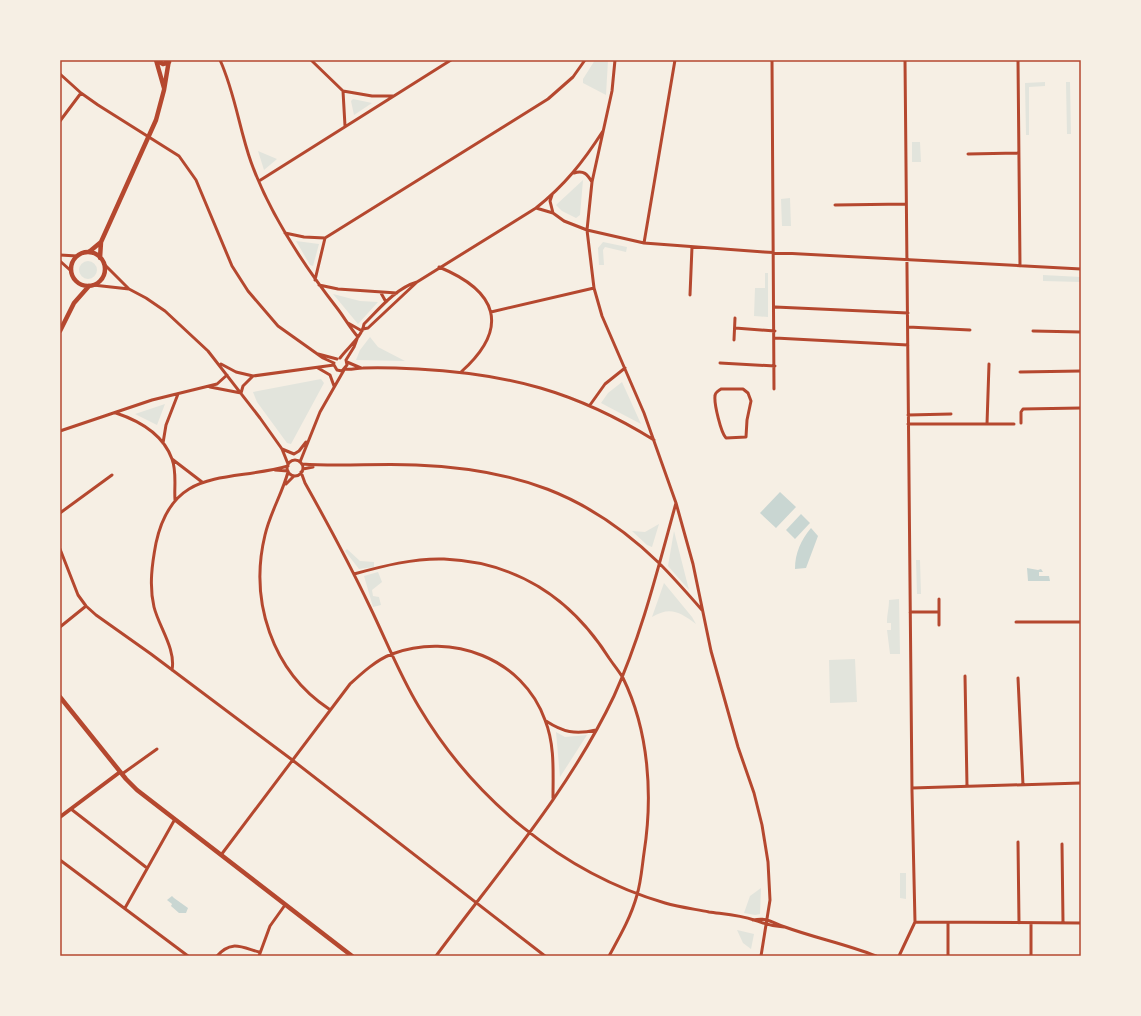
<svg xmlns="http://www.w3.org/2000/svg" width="1141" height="1016" font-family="Arial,sans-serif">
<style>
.green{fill:#e2e4dc}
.water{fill:#c9d6d2}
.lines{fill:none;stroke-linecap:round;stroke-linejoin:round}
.minor{stroke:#b5482f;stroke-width:3}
.tertiary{stroke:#b5482f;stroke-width:4}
.secondary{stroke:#b5482f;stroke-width:4.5}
.neatline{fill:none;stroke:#b5482f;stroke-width:1.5}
</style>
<rect width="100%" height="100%" fill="#f6efe4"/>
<path class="green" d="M595 60H608L606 95 583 83V79Z
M1045 82V86L1029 87V135H1026L1025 83Z
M1066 82H1070L1071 134H1067Z
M353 99 372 103 354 115 351 101Z
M912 142H920L921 162H912Z
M258 151 277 159 264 170Z
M583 180 580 215 576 218 562 211 556 205Z
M790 198 791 226H782L781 199Z
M296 241 319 244 313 266 310 265Z
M603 242 627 247 626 252 605 247 603 250 604 265H599L598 248Z
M79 270a9 9 0 1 1 18 0a9 9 0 1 1-18 0Z
M765 273H768V317L754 316 755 288H765Z
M1043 275 1081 277V282L1043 281Z
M333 294 360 301 378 302 358 324Z
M370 337 378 347 405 361 356 360 360 350Z
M321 379 324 383 291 444 287 443 257 402 253 392Z
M622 382 641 424 601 403 608 393Z
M165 404 157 425 135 414Z
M659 524 652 547 647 545 632 531 645 532Z
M674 531 689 590 668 566Z
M347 549 360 561 374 562V567L359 569 345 551Z
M916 560H920L921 594H917Z
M378 572 382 582 372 590 373 596 379 597 381 605 373 607 364 576Z
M664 583 692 617 696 624C680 612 670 606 652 617Z
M899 599 900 654H890L887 630H891V623H887C887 614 889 608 889 600Z
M855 659 857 702 830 703 829 660Z
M556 732 565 737 587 735 560 777Z
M900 873H906V899L900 898Z
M761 888 760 914 755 915 744 913 750 896Z
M737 930 754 934 751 949 743 943Z"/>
<path class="water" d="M780 492 796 507 776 528 760 513Z
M801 514 810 523 795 539 786 530Z
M811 528 818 536 806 568 795 569C795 553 801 540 811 528Z
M1027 568 1038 570 1041 569 1043 572H1039V576H1049L1050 581H1028Z
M172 896 174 898 188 908 186 913H179L171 906 172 904 167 900Z"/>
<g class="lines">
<path class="minor" d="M220 60C235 93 239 128 251 162 270 215 302 263 337 308 344 317 350 328 358 337
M311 60 343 91 345 126
M615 60 612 91 592 182 587 230 594 288 602 316 644 413 676 503 693 564 711 651 738 747 754 793 762 825 768 862 770 900 761 956
M772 60 774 389
M1018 60 1020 266
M60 74 81 93 98 105 179 156 196 180 232 266 248 291 278 326 323 358 334 363
M343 91 372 96H393
M60 121 81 93
M968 154 1019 153
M574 173C584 170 587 174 592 182
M259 181 451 60
M552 195 550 201 553 213
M835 205 906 204
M536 208 553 213 564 221 587 230 644 243 764 252 1081 269
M285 233 304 237 325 238
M644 243 675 60
M60 255 77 256
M60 261 70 270
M104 264 129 289 146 298 165 311 208 351 260 418 282 449 288 464
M439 267C497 291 511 327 461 372
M315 280 325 238 548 99 573 77 585 60
M93 285 129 289
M319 285 338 289 397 293
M381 293 386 302
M690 295 692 247
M775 307 908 313
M491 312 594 288
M348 323 362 331
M908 327 970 330
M735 328 775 331
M363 329 368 328 417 282 536 208C565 185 583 162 603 131
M1033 331 1081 332
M775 338 908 345
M734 340 735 318
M318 354 337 359
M340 358C348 347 362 337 364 324 379 309 396 288 417 282
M346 360 354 347 357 339
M347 362 361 368
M720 363 775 366
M221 364 236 372 253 376 334 365
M334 365 337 370 342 371 347 365 346 360
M318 368 330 375 334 386
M345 369C351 370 356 368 363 368 381 367 400 368 418 369 509 374 575 391 654 440
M1020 372 1081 371
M210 387 241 393
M721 389H743L748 393 751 401 747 420 746 437 726 438C721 433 714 404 715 396 715 392 718 391 721 389Z
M241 393 243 386 253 376
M590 405 605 384 625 368
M116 413C140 421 163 434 172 459 177 472 174 487 175 500
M908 415 951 414
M1021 423V412L1023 409 1081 408
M908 424H1014
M987 424 989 364
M60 431 152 400 217 384 227 375
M163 443 166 425 178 394
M282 449 294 454 299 451 306 442
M172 459 202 482
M287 468a8 8 0 1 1 16 0a8 8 0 1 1-16 0Z
M300 462 320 412 344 370
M302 464C340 467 378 463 416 465 515 469 587 493 659 563 674 578 688 594 702 610
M303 469 313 467
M275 470 288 471
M288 472C282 494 270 513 265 535 249 601 272 671 329 709
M301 472 305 483C328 524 350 565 370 607 386 640 400 676 419 707 473 798 562 873 665 903 679 907 694 909 709 912 723 914 740 915 754 920 767 924 769 926 784 927
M286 484 294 476
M60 513 112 475
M60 549 78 595 86 606 96 615 151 654 291 759 545 956
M354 574C383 566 414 558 444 559 516 562 571 598 609 658 613 664 619 671 623 678 649 731 653 796 644 853 642 867 641 882 637 895 631 917 620 936 609 956
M939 599V625
M910 612H939
M1016 622H1081
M60 627 86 606
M172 670C176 649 159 627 154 607 149 586 152 564 156 543 173 465 227 483 288 466
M965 676 967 786
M1018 678 1023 785
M546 721C563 732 575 735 596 730
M122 774 157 749
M912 788 1081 783
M71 809 147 868
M1018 842 1019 923
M1062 844 1063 922
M221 855 350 684C362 673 376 660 392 654 451 632 523 658 545 720 555 745 553 772 553 798
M60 860 188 956
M125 908 175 819
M753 920C769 917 772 923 785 927 815 938 846 944 876 956
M915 922 1081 923
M1031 923V956
M217 956C231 940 241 947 259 952
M259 956 270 926 285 905
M436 956C498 872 569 791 614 696 642 634 658 568 676 503
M899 956 915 922 912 791 905 60
M948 956V923"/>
<path class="tertiary" d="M60 817 120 772"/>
<path class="secondary" d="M156 60 164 88
M156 60 163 64 169 62
M71 269a17 17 0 1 1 34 0a17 17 0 1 1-34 0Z
M89 252 101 242
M100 258 101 242 156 120 164 90 169 60
M60 331 74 303 89 286
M60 697 126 779 137 790 352 956"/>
</g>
<rect width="1141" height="1016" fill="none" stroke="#f6efe4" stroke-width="122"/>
<rect x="61" y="61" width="1019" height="894" class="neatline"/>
</svg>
